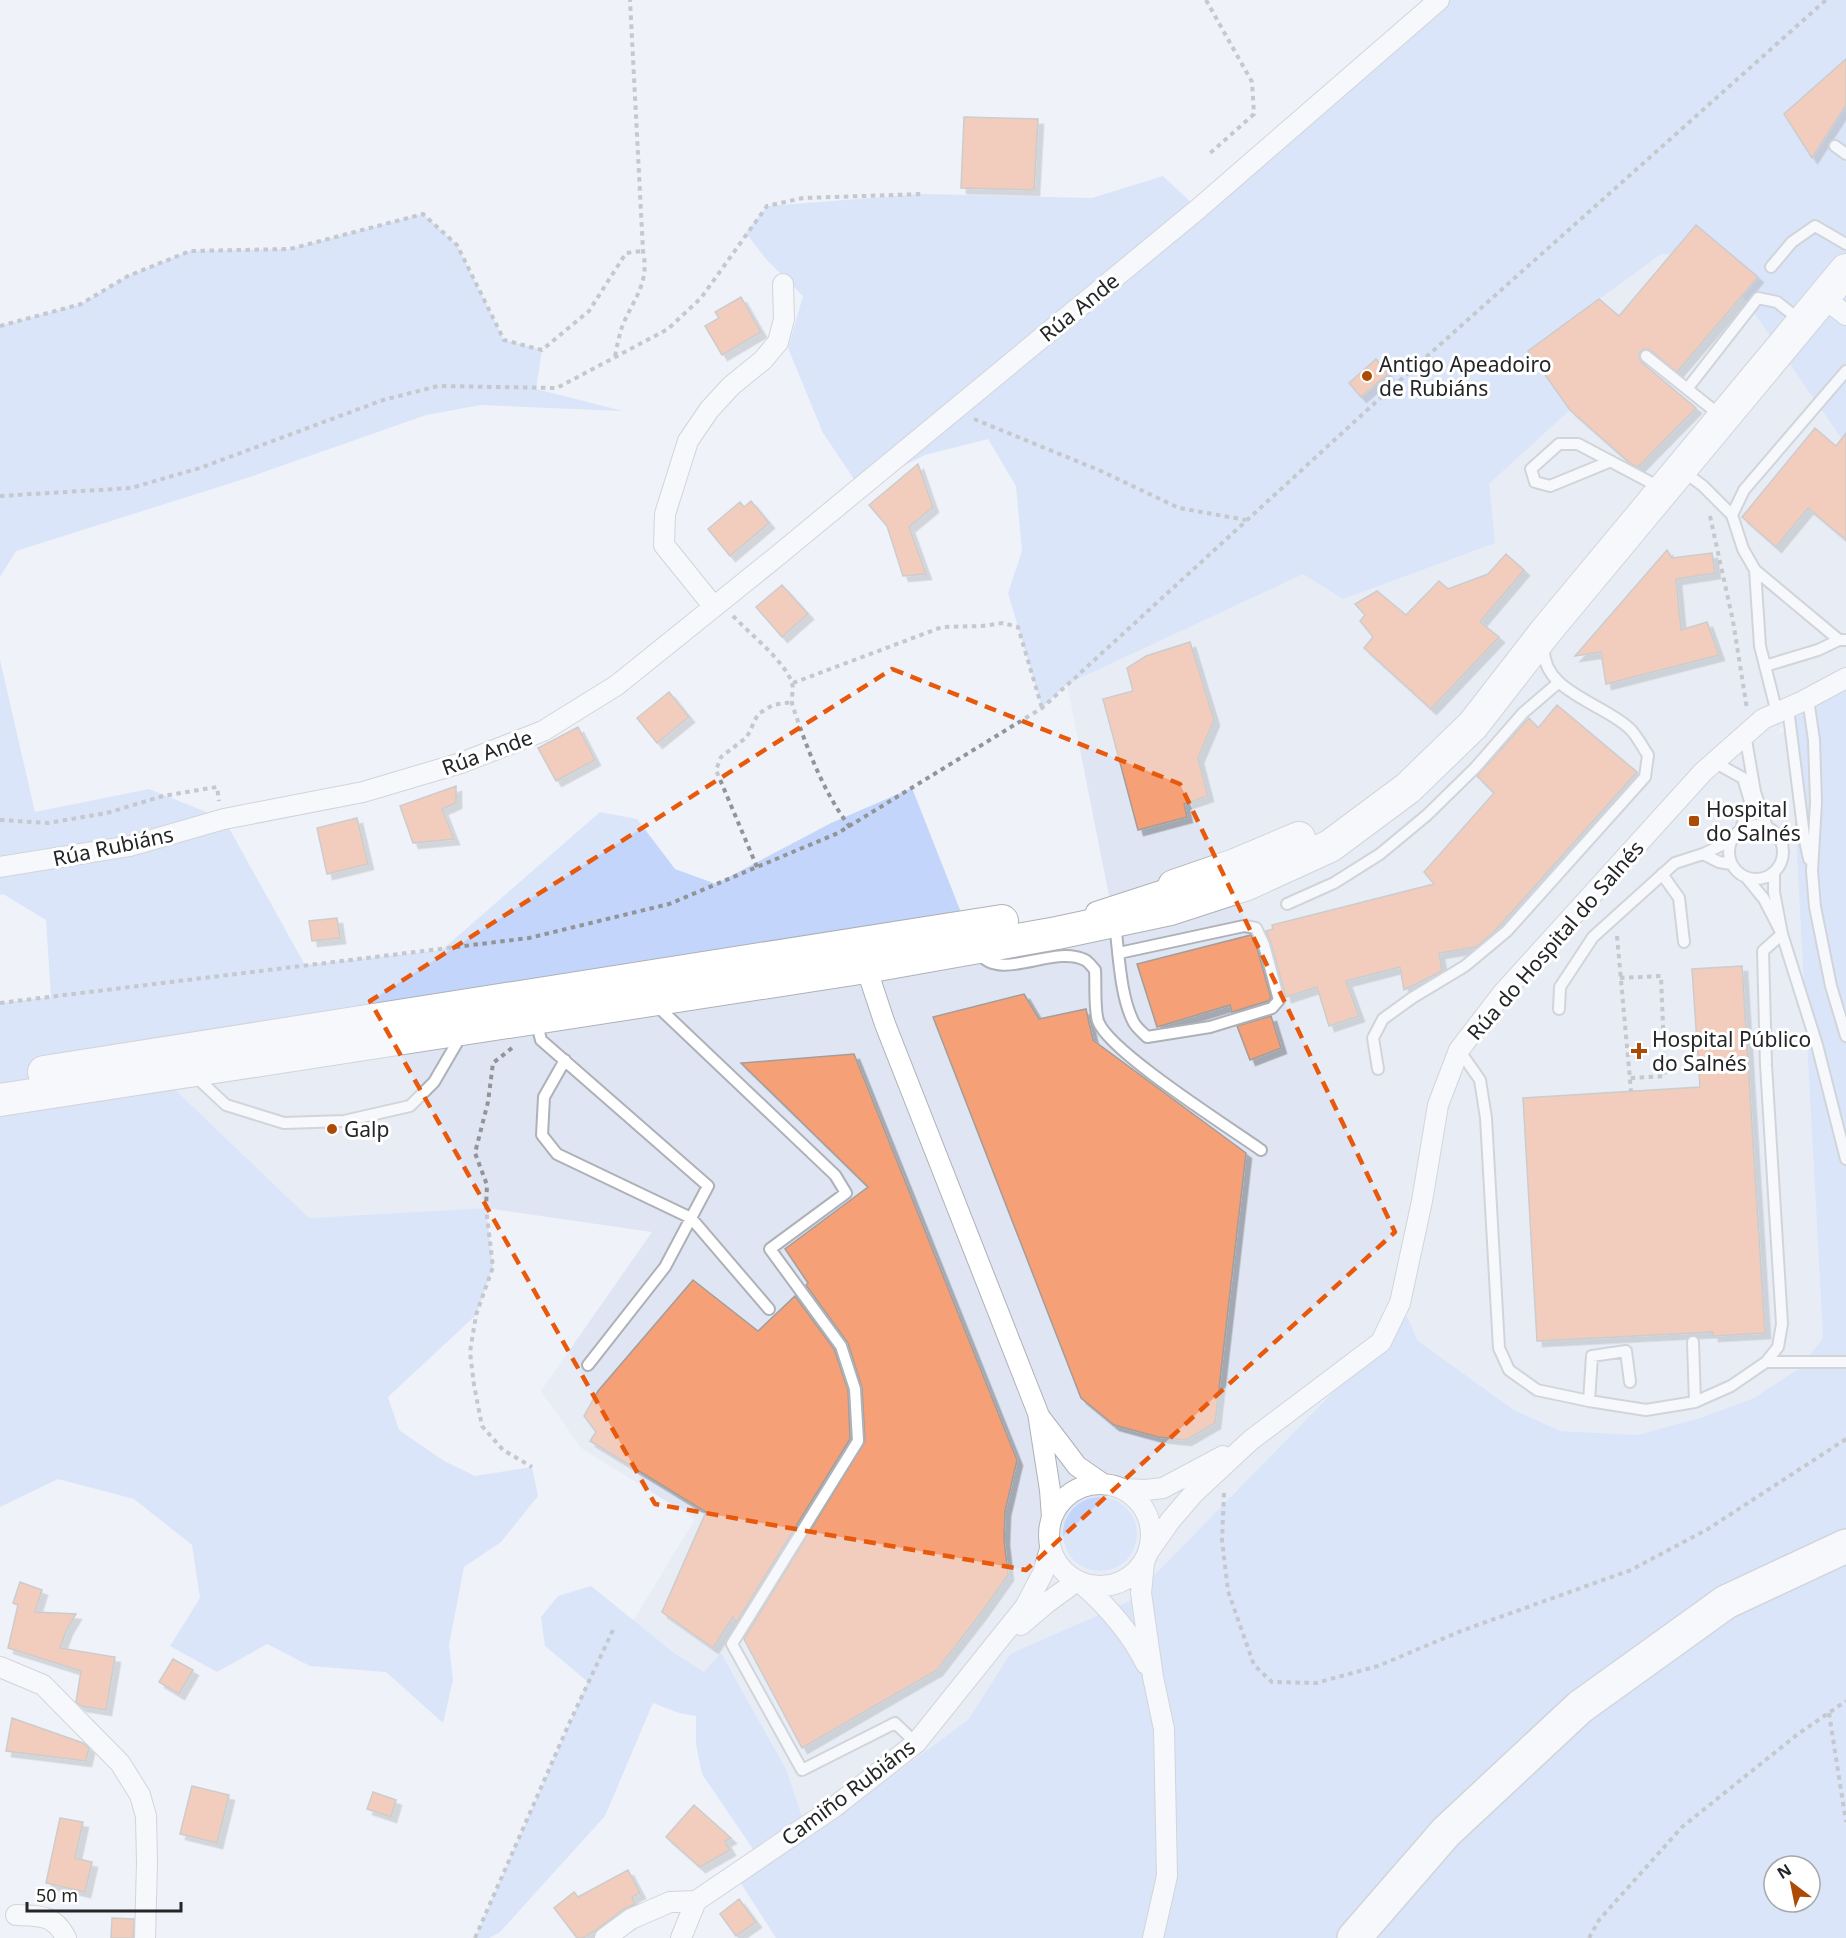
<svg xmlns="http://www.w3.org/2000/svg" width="1846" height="1938" font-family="'Noto Sans',sans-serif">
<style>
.built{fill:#dfe5f2}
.green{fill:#c3d5fb;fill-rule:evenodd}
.building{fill:#f5a076;stroke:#a49d9a;stroke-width:1.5;filter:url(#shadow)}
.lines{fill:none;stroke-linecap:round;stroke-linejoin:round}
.service-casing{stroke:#aeb1b7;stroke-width:14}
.minor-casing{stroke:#aeb1b7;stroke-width:22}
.primary-casing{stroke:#aeb1b7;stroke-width:34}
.trunk-casing{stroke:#aeb1b7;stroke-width:36}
.path{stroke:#929498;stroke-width:4;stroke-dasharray:4.5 4.5;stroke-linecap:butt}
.service{stroke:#fff;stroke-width:10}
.minor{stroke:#fff;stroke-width:20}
.primary{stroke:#fff;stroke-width:32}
.trunk{stroke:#fff;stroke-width:33}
.marked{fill:none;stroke:#e8590c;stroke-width:4.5;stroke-dasharray:12 8;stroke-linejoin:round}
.poi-dot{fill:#ac4b06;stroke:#fff;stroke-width:2}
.labels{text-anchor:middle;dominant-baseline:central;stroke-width:6;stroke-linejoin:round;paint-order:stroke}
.street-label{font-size:21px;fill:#242527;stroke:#fff}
.poi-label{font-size:21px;fill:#242527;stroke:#fff;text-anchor:start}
</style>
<defs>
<filter id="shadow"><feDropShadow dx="5.5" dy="5.5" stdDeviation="0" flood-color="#0004"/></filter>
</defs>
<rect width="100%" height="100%" fill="#eff2f8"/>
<path class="built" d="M1846 49V687L1786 723 1775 735 1790 729 1823 1338 1801 1367 1754 1398 1700 1418 1637 1435 1560 1431 1514 1410 1418 1341 1407 1316 1426 1176 1381 1342 1128 1602 1010 1654 968 1720 814 1833 805 1827 786 1769 721 1654 704 1673 674 1653 633 1621 695 1519 581 1448 541 1391 652 1232 486 1208 309 1218 161 1076 1114 921 1067 684 1489 484 1570 410 1528 351Z"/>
<path class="green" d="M1441 0H1846V445L1714 255 1661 254 1528 351 1570 410 1489 484 1495 543 1343 599 1303 574 1067 684 1042 708 1008 593 1022 551 1016 486 988 439 925 455 860 488 823 433 788 348 803 296 766 259 746 233 767 206 923 194 1092 198 1163 176 1198 209Z
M423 214 457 245 504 340 542 350 536 389 623 411 481 405 426 415 250 477 16 551 0 577V326L81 304 128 276 190 251 290 249Z
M0 660 35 812 149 789 224 819 305 965 442 950 600 812 637 819 675 869 716 884 831 823 912 788 975 948 162 1077 309 1218 486 1208 493 1267 476 1315 388 1397 399 1430 444 1461 475 1476 532 1467 538 1496 501 1542 464 1567 449 1645 453 1680 443 1723 386 1672 310 1666 267 1644 217 1672 170 1646 200 1598 192 1545 134 1499 58 1479 0 1507V1003L51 997 46 920 3 894 0 895Z
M1846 686V1938H776L735 1874 759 1858 702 1774 696 1744V1716L679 1713 653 1703 605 1816 500 1932 489 1938H475L588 1682 545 1646 541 1617 558 1596 591 1586 674 1653 704 1672 721 1653 786 1769 805 1826 814 1833 968 1720 1010 1654 1128 1602 1407 1316 1418 1341 1514 1410 1560 1431 1637 1435 1700 1418 1754 1398 1801 1367 1823 1338 1790 729 1786 723ZM1774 1866H1810V1902H1774Z
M1063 1534a37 37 0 1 1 74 0a37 37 0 1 1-74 0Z"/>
<path class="building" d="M1846 59V105L1812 158 1784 114Z
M964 117 1038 119 1034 190 961 188Z
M1696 225 1758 277 1677 372 1650 350 1644 349 1640 352 1639 358 1641 362 1696 408 1638 467 1631 464 1570 410 1528 351 1599 299 1619 316Z
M741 297 761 332 722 355 705 326 719 318 715 312Z
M1376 359 1388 374 1361 397 1349 383Z
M1815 428 1836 446 1846 433V540L1808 508 1776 547 1742 517Z
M918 464 933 507 909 527 926 574 903 576 887 526 869 505Z
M751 501 769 523 730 556 708 529 740 502 744 507Z
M1667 550 1672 558 1712 553 1715 573 1676 579 1681 630 1707 622 1719 655 1606 684 1601 652 1575 656Z
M1506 554 1524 570 1480 622 1499 637 1431 709 1364 648 1373 637 1360 621 1365 615 1355 604 1377 591 1406 615 1439 581 1448 589 1488 574Z
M782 585 808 614 782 637 756 607Z
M1190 642 1214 720 1198 758 1208 796 1184 804 1187 817 1138 830 1103 699 1133 691 1127 668 1146 656Z
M669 692 689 717 657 743 637 718Z
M1557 705 1637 772 1493 933 1476 947 1439 953 1442 971 1404 990 1400 967 1346 981 1359 1016 1329 1026 1317 987 1286 997 1271 943 1266 931 1273 929 1272 925 1434 884 1424 872 1494 793 1477 776 1529 718 1538 728Z
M578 727 595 760 556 781 538 748Z
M456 786V803L442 809 454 839 413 843 400 806Z
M357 818 368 864 327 874 317 828Z
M337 918 340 938 312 941 309 921Z
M1251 935 1257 948 1271 998 1268 1001 1232 1012 1230 1005 1157 1027 1137 964Z
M1742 966 1765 1333 1713 1336V1332L1537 1341 1523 1098 1700 1087 1692 969Z
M1024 994 1039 1019 1086 1009 1093 1040 1246 1153 1215 1423 1186 1440 1158 1437 1114 1425 1081 1398 933 1017Z
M1271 1016 1281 1048 1250 1060 1237 1026Z
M854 1054 1017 1460 1005 1511 1004 1540 1008 1575 981 1613 937 1670 802 1748 744 1639 865 1441 862 1388 848 1343 806 1285 808 1283 785 1249 868 1187 741 1063Z
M693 1280 758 1331 795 1296 834 1349 848 1390 850 1439 736 1623 733 1617 713 1648 662 1612 706 1512 590 1441 596 1432 584 1416 598 1391Z
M20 1582 42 1590 35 1612 76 1614 67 1629 60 1648 115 1657 106 1710 81 1706 76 1702 81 1671 8 1648 18 1605 13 1603Z
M173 1659 193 1670 179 1694 159 1682Z
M12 1718 83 1743 89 1748 86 1761 6 1751Z
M192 1786 229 1795 217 1843 180 1834Z
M373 1792 396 1800 391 1817 367 1809Z
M694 1805 731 1838 725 1841 730 1850 700 1867 666 1837Z
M60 1818 83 1822 75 1858 92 1862 85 1892 46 1883Z
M628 1870 640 1893 632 1897 635 1904 624 1909 595 1931 583 1938H577L554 1908 574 1892 578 1897Z
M739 1899 756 1922 736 1936 720 1914Z
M112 1918 134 1919 133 1938H111Z"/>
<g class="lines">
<defs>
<path id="service" d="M1835 146 1846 154
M1771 267 1792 242 1815 226 1846 244
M1646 356 1721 416
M1846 371 1744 490 1732 515 1743 549 1755 570 1839 640H1846
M1687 389 1758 298 1777 302 1800 320
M1611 461 1550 486 1535 482 1531 469 1559 444H1578L1661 488
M1683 471 1703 486 1732 515
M1755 570 1760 646 1777 713
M1765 666 1818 650 1839 640
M1808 699 1814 740 1816 802 1812 871 1815 907 1831 986 1846 1036
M1788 708 1804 836 1809 859
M1745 734 1755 792 1767 827
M1714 762 1743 778 1750 801 1741 829
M1729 852a27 27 0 1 1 54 0a27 27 0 1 1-54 0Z
M1703 854 1719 862 1731 864
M1662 874 1679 898 1684 942
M1746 877 1764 899 1782 934 1774 892V872
M1287 904 1334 883 1380 854 1427 815 1475 768 1523 713 1558 683
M1115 924C1119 954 1120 997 1134 1023 1137 1028 1143 1033 1147 1037L1210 1027 1272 1008 1279 1000 1264 945 1256 928 1244 926 1119 953
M979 953C1001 983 1053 944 1085 960 1089 962 1092 967 1095 970 1096 984 1094 1008 1098 1021 1108 1051 1230 1128 1261 1150
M655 1004 835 1175 846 1193 770 1249 841 1346 855 1389 858 1441 732 1644 802 1770 895 1723 916 1743
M1559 1009 1560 987 1593 937 1675 863 1703 854 1731 841
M536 1020 541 1040 708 1186 665 1267 588 1365
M1459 1050 1480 1080 1486 1118 1499 1348 1509 1370 1537 1390 1589 1401 1646 1410 1695 1402 1731 1386 1766 1362 1778 1347 1782 1324 1766 1065 1763 951 1782 934 1817 1045 1846 1159
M565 1060 544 1097 542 1135 557 1154 691 1218 769 1309
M1378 1069 1373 1038 1383 1019 1412 998 1465 966 1507 931 1645 777 1648 755C1642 747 1637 735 1629 728 1603 703 1540 691 1544 646
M195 1076 226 1105 284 1123 344 1121 410 1106 434 1082 462 1034
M1693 1342 1695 1402
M1766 1362H1846
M1589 1401 1592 1356 1626 1351 1630 1382"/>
<path id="minor" d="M1823 297 1846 315
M714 607 664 545 665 514 688 441 709 410 731 386 763 360 778 342 784 319 783 284
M0 867 130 846 224 819 363 792 461 763 543 731 617 685 776 557 1198 209 1439 0
M1096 912 1167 889
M858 964 866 967 885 1024 1038 1413 1050 1490 1052 1517
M1039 1416 1077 1466 1103 1484
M1049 1535a51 51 0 1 1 102 0a51 51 0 1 1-102 0Z
M1123 1489 1146 1490 1163 1488 1223 1456
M1149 1551 1170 1521 1193 1494 1251 1440 1381 1342 1400 1303 1422 1201 1438 1105 1459 1050 1502 994 1703 772 1763 719 1803 701 1846 678
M1144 1563 1141 1593 1153 1677 1164 1729 1167 1876 1153 1938
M1082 1584C1107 1606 1131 1633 1146 1664
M1021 1625 1048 1602 1077 1581
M0 1667 43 1685 120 1763 140 1795 146 1816 147 1863 145 1938
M696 1901 833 1808 916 1743 1025 1607 1043 1573 1050 1549
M16 1915C40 1916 54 1914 66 1938
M605 1938 631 1919 670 1902 696 1901 681 1938"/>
<path id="primary" d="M1174 886 1235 865 1299 838
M44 1072 1002 921
M0 1100 866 967 1057 933 1170 909 1247 884 1330 846 1408 788 1473 725 1546 631 1846 270"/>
<path id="trunk" d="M1354 1938 1446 1832 1580 1707 1726 1602 1846 1546"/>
</defs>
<use href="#service" class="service-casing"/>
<use href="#minor" class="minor-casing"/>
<use href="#primary" class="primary-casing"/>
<use href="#trunk" class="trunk-casing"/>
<path class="path" d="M1206 0 1252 82 1254 114 1208 155
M0 326 81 304 128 276 190 251 290 249 423 214 457 245 504 340 542 350 589 311 626 253 643 251
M615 356C617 346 619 336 622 327 633 299 650 284 643 251L630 0
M974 419 1101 471 1179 508 1246 520
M0 496 131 488 200 468 383 400 438 386 557 388 668 329 701 298 767 206 803 198 923 194
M1710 516 1733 621 1747 709
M733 616C751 635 780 657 791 680 795 688 790 698 793 707 807 748 823 792 850 827
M793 683 942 627 982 626 1003 623 1018 627 1042 708
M0 820 48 823 107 813 163 796 217 787 219 801
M757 867 716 770 721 757 747 737 758 714 773 705 792 702
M1617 936 1631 1091
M1620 978 1661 976 1665 1076 1629 1078
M0 1003 529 938 669 904 838 833 1042 708 1377 401 1826 0
M512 1048 493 1063 488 1102 475 1153 487 1185 486 1208 493 1267 476 1315 470 1352 474 1385 482 1426 503 1450 532 1467
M1224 1493 1222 1540 1228 1591 1254 1665 1272 1682 1316 1683 1378 1666 1461 1631 1631 1570 1708 1529 1846 1439
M1829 1713 1846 1822
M475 1938 568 1726 613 1630
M1589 1938 1599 1920 1682 1827 1798 1734 1846 1701"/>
<use href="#service" class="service"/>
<use href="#minor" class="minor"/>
<use href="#primary" class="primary"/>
<use href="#trunk" class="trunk"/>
</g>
<path d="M0 0H1846V1938H0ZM892 669 1180 784 1395 1232 1026 1570 655 1504 370 1001Z" fill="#eff2f8" fill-opacity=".55" fill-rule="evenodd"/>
<path class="marked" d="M892 669 1180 784 1395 1232 1026 1570 655 1504 370 1001Z"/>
<g class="poi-dot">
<circle cx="1367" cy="376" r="6"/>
<rect x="1688" y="815" width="12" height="12" rx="3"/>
<path d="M1636 1042h6v6h6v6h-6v6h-6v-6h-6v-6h6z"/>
<circle cx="332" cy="1129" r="6"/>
</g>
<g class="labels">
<g class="street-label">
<text transform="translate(1079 307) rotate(-39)">Rúa Ande</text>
<text transform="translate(487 752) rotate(-20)">Rúa Ande</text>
<text transform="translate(113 846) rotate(-12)">Rúa Rubiáns</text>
<text transform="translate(1555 940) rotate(-49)">Rúa do Hospital do Salnés</text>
<text transform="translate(848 1792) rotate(-37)">Camiño Rubiáns</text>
</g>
<g class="poi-label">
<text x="1379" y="364">Antigo Apeadoiro<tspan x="1379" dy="24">de Rubiáns</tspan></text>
<text x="1706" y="809">Hospital<tspan x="1706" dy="24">do Salnés</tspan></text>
<text x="1652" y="1039">Hospital Público<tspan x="1652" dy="24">do Salnés</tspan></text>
<text x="344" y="1129">Galp</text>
</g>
</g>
<g transform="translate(1792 1884) rotate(328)"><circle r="28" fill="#ffffff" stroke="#a7a8a9" stroke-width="1.5"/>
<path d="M0-4.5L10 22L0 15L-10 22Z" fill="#ac4b06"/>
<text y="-9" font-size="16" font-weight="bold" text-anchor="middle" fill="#242527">N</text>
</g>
<path d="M27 1902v9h154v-9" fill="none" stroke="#242527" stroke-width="3"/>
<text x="36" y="1902" font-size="18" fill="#242527" stroke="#ffffff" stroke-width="4.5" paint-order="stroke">50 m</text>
</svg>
